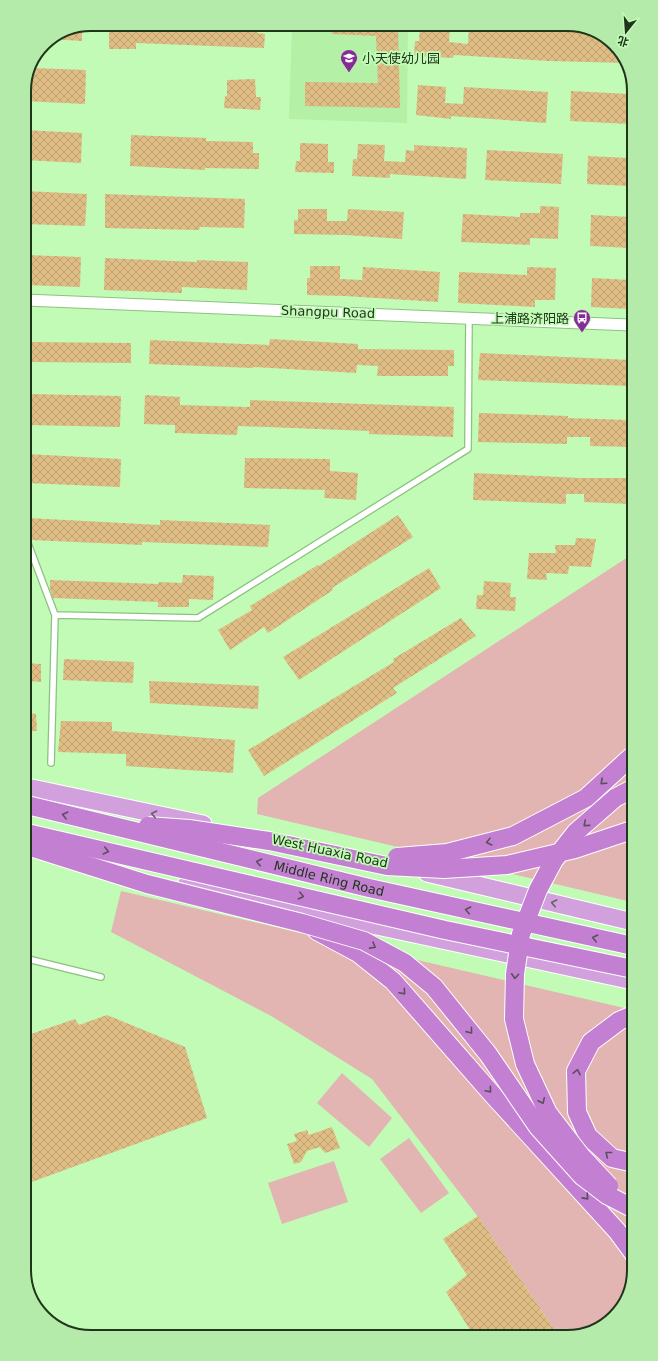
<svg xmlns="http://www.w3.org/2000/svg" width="658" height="1361" font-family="'DejaVu Sans','Noto Sans SC',sans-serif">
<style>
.built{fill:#b4f1a7}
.park{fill:#e2b5b3}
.building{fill:url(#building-cross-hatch)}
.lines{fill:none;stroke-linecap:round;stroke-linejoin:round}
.service-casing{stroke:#8cc280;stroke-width:8}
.minor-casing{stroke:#8cc280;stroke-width:13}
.primary-casing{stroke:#fff;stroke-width:19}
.trunk-casing{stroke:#fff;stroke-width:20}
.service{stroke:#fff;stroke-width:5.5}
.minor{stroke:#fff;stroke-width:11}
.primary{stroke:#d2a0dd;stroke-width:17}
.trunk{stroke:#c380d2;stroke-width:18}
.trunk-bridge-casing{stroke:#fff;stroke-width:20;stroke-linecap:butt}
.trunk-bridge{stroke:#c380d2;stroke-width:18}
.oneway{stroke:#59505b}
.oneway2{stroke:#676069}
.labels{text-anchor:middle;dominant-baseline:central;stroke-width:3.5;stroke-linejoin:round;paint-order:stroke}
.poi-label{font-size:13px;fill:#20361b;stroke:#c2fbb6;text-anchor:start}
.street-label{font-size:13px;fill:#20361b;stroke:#c2fbb6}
.rim{fill:none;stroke:#20361b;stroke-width:2}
</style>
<defs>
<pattern id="building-cross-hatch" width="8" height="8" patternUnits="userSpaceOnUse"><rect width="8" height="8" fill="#dfbd85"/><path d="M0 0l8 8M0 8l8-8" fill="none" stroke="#bfa372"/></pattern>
</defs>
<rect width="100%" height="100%" fill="#c2fbb6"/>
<path class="built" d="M408 26 407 123 289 119 292 27Z"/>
<path class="park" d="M631 555 632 902 257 814 258 798Z
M121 891 633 1010 634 1271 623 1308 593 1332H556L482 1222 372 1079 273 1017 111 932Z
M342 1073 392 1118 369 1147 317 1103Z
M409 1138 449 1193 421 1213 380 1159Z
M334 1161 348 1202 282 1224 268 1183Z"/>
<path class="building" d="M469 25H486L551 29V30L592 32 608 38 627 63 549 61 454 55 453 58 414 56 415 41H419L420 26H450L449 42 468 44Z
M332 26H398L400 108 305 106V82L378 83 376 36 332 34Z
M257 27V33L265 34 264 48 136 43V49H109V29Z
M65 29H82V41L50 39Z
M33 68 86 70 85 104 24 101V86Z
M255 79 256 97H261L260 110 224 108 225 96H227V80Z
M418 85 446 87 445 103 463 104 464 87 548 92 546 123 451 116V119L416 115Z
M571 91 629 94V124L570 121Z
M24 130 82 133 81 163 24 160Z
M131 135 206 138V141L253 142V153H259V169L205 168V170L130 166Z
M300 143 328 144V162H334V173L295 172 296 161H300Z
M358 144 385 145 384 161 405 162 406 150 414 151V145L467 148 466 179 390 174V178L352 176 353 159H357Z
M487 150 563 154 561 184 485 180Z
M588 156 629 158 630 186 587 184Z
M25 191 87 194 85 226 25 224Z
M105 194 245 199 244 228 200 227 199 230 105 228Z
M540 206 559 207 558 239 530 238V245L461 242 463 214 520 217V213H540Z
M298 209H327V221H347L348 209 404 212 402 239 346 235 294 234V220H298Z
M591 215 630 217V248L590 246Z
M25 255 81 257 80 287 25 285Z
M105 258 197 262V260L248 262 247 290 182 287V293L104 290Z
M310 266H340V279L362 280 363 267 440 272 438 302 345 296 307 295V278H310Z
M527 267 556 268 555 300H535V307L458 303 459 272 527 275Z
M592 278 630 280V309L591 307Z
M270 339 358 344V349L454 350V366H448V376H377L378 366 357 365 356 373 253 367V368L149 364 150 340 269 345Z
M30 342 131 343V363L30 362Z
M480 353 630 360V386L478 380Z
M29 394 121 396 120 427 28 425Z
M145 395 180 397V405L250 407V400L454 407 453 437 369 434V431L238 426 237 435 175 433V425L144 424Z
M479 413 568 416V418L630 420 631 447 590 446V437H567V444L478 442Z
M26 454 121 459 120 487 26 483Z
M245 458 330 459V471L358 473 356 500 324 498 325 490 244 488Z
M474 473 580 478H631V504L584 502V494H566V504L473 500Z
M398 515 413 537 332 588 333 590 268 633 264 627 230 650 218 630 252 610 250 606 318 565 319 566Z
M28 518 160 525V520L270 525 268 547 142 542V545L31 540 29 535 27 534Z
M576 538 596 539 591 567 569 566 568 574 546 573 547 580 527 579 529 553H556L555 545H575Z
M429 568 441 588 299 680 283 657Z
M183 575 214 576 213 600 189 599V607H158V602L53 598 50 589V580L158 584 159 582 182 583Z
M484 581 511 583 510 597H516L515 611 476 609 477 595H483Z
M461 618 476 636 393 688 397 693 264 776 248 750 394 662 393 659Z
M64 659 134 662 133 683 63 680Z
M26 663 41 664V682L27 681Z
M149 681 259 686 258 709 150 703Z
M27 713 36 714 37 731H27Z
M61 721 112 722V731L235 740 233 773 126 766V754L58 752Z
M107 1015 185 1047 207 1118 29 1183 28 1035 75 1019 79 1025Z
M332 1127 340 1148 325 1153 320 1147 307 1151 301 1162 294 1164 287 1144 297 1141 294 1134 307 1130 309 1135Z
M478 1216 482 1222 556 1332 472 1333 446 1292 467 1275 443 1239Z"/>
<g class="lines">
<defs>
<path id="service" d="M26 538 55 615 51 763
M55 615 198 618 468 449 469 318
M28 959 101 977"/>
<path id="minor" d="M25 300 630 325"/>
<path id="primary" d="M27 787 203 824
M427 873 633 922
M186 885 633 981"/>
<path id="trunk" d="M615 798 632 789
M317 931 358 953 393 981 492 1094 617 1231 634 1254
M633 1015 619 1021 591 1042 576 1071 577 1112 588 1136 612 1158 634 1163"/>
</defs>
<use href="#service" class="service-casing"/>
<use href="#minor" class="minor-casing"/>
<use href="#primary" class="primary-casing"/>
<use href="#trunk" class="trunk-casing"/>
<use href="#service" class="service"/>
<use href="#minor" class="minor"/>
<use href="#primary" class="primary"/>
<use href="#trunk" class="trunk"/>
<defs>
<g id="trunk-bridge">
<path id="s1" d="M27 805 369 888 633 946"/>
<path d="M148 826 189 829 269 841 387 866 444 869 507 865 575 849 632 830"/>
<path d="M27 833 445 930 633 969"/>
<path d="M27 846 147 884 302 923 364 941 405 963 434 987 488 1054 538 1127 582 1176 607 1195 634 1209"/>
<path d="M397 857 447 853 513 836 586 798 632 756"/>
<path d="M609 1186 581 1156 548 1113 525 1064 514 1019 515 974 521 934 538 890 554 860 576 832 615 798"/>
</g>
</defs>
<use href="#trunk-bridge" class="trunk-bridge-casing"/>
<use href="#trunk-bridge" class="trunk-bridge"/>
</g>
<defs><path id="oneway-chevron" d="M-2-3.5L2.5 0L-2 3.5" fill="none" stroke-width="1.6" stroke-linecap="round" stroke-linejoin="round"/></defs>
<g class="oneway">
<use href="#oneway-chevron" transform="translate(603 782) rotate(138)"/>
<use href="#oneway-chevron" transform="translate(65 815) rotate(-166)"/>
<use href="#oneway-chevron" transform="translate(586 824) rotate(139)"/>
<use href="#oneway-chevron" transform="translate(489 842) rotate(166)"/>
<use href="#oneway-chevron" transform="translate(106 851) rotate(13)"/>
<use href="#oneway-chevron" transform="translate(259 862) rotate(-167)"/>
<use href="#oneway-chevron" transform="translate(301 896) rotate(13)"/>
<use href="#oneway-chevron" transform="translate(468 910) rotate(-168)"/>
<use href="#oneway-chevron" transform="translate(595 938) rotate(-167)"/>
<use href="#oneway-chevron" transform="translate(373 946) rotate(29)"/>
<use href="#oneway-chevron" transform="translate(515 976) rotate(94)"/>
<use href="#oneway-chevron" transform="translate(403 992) rotate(49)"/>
<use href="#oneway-chevron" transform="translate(470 1031) rotate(51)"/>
<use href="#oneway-chevron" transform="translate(577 1072) rotate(-78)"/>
<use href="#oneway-chevron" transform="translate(489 1090) rotate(49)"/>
<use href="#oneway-chevron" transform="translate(542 1101) rotate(65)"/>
<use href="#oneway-chevron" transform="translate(608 1154) rotate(-141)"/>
<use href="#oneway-chevron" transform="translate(586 1197) rotate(48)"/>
</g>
<g class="oneway2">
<use href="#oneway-chevron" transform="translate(154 814) rotate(-168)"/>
<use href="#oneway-chevron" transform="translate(554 903) rotate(-167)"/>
</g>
<defs>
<symbol id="school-pin" viewBox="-11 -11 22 30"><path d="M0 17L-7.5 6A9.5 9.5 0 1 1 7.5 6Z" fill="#862c98" stroke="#c2fbb6"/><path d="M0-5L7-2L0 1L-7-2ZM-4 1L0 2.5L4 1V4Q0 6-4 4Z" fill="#fff"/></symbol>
<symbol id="bus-pin" viewBox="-11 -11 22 30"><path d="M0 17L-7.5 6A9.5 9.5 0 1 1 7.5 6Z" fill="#862c98" stroke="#c2fbb6"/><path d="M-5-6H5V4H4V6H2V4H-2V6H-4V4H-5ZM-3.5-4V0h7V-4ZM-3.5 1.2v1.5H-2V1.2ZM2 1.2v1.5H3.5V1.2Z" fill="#fff"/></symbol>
</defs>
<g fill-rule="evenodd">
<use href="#school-pin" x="339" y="48" width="20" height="27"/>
<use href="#bus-pin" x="572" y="308" width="20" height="27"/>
</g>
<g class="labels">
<g class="poi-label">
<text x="362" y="58">小天使幼儿园</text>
<text x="569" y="318" text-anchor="end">上浦路济阳路</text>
</g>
<g class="street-label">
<text transform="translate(328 312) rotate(2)">Shangpu Road</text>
<text transform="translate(330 851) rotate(12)">West Huaxia Road</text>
<text stroke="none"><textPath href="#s1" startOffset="311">Middle Ring Road</textPath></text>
</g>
</g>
<path d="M0 0H658V1361H0ZM91 31H567A60 60 0 0 1 627 91V1270A60 60 0 0 1 567 1330H91A60 60 0 0 1 31 1270V91A60 60 0 0 1 91 31Z" fill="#b5ebaa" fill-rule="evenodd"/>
<path class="rim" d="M91 31H567A60 60 0 0 1 627 91V1270A60 60 0 0 1 567 1330H91A60 60 0 0 1 31 1270V91A60 60 0 0 1 91 31Z"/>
<g transform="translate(626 32) rotate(197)" stroke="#c2fbb6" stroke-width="3" paint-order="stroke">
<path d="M0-3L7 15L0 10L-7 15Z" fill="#20361b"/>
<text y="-6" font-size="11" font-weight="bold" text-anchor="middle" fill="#20361b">北</text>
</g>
</svg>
